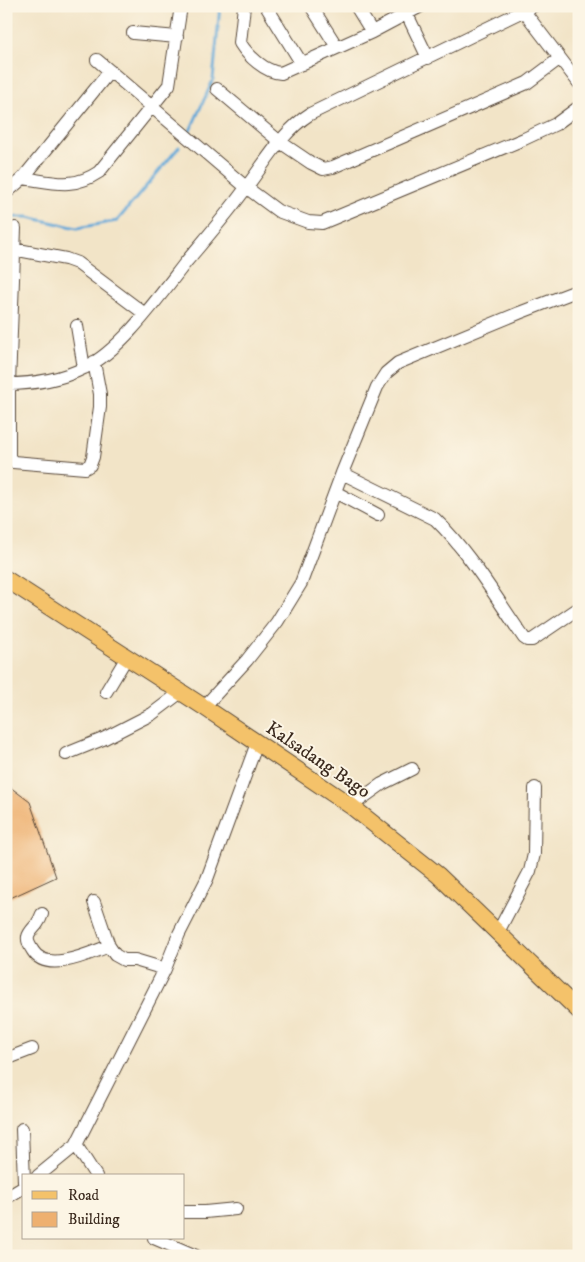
<svg xmlns="http://www.w3.org/2000/svg" width="585" height="1262" font-family="'IM FELL DW Pica',serif">
<style>
.lines{fill:none;stroke-linecap:round;stroke-linejoin:round}
.stream{stroke:#62a8d8;stroke-width:3}
.building{fill:#eeb070}
.minor-casing{stroke:#564637;stroke-width:14}
.major-casing{stroke:#564637;stroke-width:18}
.minor{stroke:#fff;stroke-width:12}
.major{stroke:#f4c26a;stroke-width:16}
.labels{text-anchor:middle;dominant-baseline:central;stroke-width:4;stroke-linejoin:round;paint-order:stroke}
.street-label{font-size:19px;fill:#3b2a1e;stroke:#fcf5e5}
</style>
<rect width="100%" height="100%" fill="#fcf5e5"/>
<filter id="ink" filterUnits="userSpaceOnUse"><feTurbulence type="fractalNoise" baseFrequency=".02" numOctaves="2"/><feDisplacementMap in="SourceGraphic" scale="10" xChannelSelector="R" yChannelSelector="G"/><feConvolveMatrix kernelMatrix="1 2 1 2 8 2 1 2 1" color-interpolation-filters="sRGB"/></filter>
<filter id="wash" filterUnits="userSpaceOnUse"><feTurbulence type="fractalNoise" baseFrequency=".0096" numOctaves="4" result="noise"/><feDisplacementMap in="SourceGraphic" scale="20" xChannelSelector="R" yChannelSelector="G"/><feGaussianBlur stdDeviation="1.12" result="paint"/><feColorMatrix in="noise" values="0 0 0 0 0 0 0 0 0 0 0 0 0 0 0 0 0 1.4 0 .05"/><feComposite in="paint" operator="in"/></filter>
<g filter="url(#wash)">
<rect width="100%" height="100%" fill="#f2e4c7"/>
<g class="lines">
<path class="stream" d="M189 133 213 80 220 6
M6 217H28L77 228 117 221 179 147"/>
</g>
<g id="blocks">
<path class="building" d="M6 784 30 802 56 877 6 900Z"/>
</g>
</g>
<g filter="url(#ink)">
<use href="#blocks" fill-opacity="0" stroke="#564637" stroke-width="1"/>
<g class="lines">
<defs>
<path id="minor" d="M244 6 240 43C248 56 265 72 281 73L372 32 421 6
M266 6 302 64
M311 6 337 47
M356 6 372 32
M403 6 428 58
M523 10 579 83
M133 33 177 37
M97 60 247 188 278 211 308 222 322 223 524 139 556 124 579 107
M217 89 280 142 311 163 323 169 333 167 527 83 559 59
M23 178C53 182 72 190 99 172L169 85 181 6
M6 193 23 178 110 71
M15 228 9 384V457L13 462 85 468 90 465 93 457 100 407V394L94 362
M13 249 66 259 77 263 145 314
M77 326 84 368
M6 384C33 384 60 380 84 368 121 351 161 294 186 262 207 237 229 212 248 185 267 160 283 131 310 114L533 6
M342 473 435 519C470 553 496 598 524 638L527 640H532L579 608
M335 492 378 515
M106 692 127 657
M204 707 247 660 277 622 301 583 342 473 377 387 386 373 398 363 519 313 579 290
M66 754 103 739 152 714 181 692
M351 806 382 784 412 769
M94 902 109 946 115 955 124 960H135L165 969
M42 914C41 917 39 921 37 924 34 928 29 932 28 937 27 941 31 948 33 951 47 974 90 953 109 946
M498 932 530 871 534 854 535 788
M6 1059 32 1049
M22 1129 24 1182
M76 1145 96 1176
M38 1176 76 1145 165 969 179 934 207 879 257 743
M6 1198 24 1187
M184 1212H205L236 1209
M154 1238 196 1256"/>
<path id="major" d="M6 579 204 707 351 806 438 875 579 1011"/>
</defs>
<use href="#minor" class="minor-casing"/>
<use href="#major" class="major-casing"/>
<use href="#minor" class="minor"/>
<use href="#major" class="major"/>
</g>
</g>
<g class="labels">
<g class="street-label">
<text transform="translate(318 760) rotate(34)">Kalsadang Bago</text>
</g>
</g>
<rect width="585" height="1262" fill="none" stroke="#fcf5e5" stroke-width="25"/>
<rect x="22" y="1174" width="162" height="65" fill="#fcf5e5" stroke="#afa495"/>
<rect x="32" y="1191" width="25" height="8" fill="#f4c26a" stroke="#afa495"/>
<text x="68" y="1200" font-size="15" fill="#3b2a1e">Road</text>
<rect x="32" y="1212" width="25" height="15" fill="#eeb070" stroke="#afa495"/>
<text x="68" y="1224" font-size="15" fill="#3b2a1e">Building</text>
</svg>
